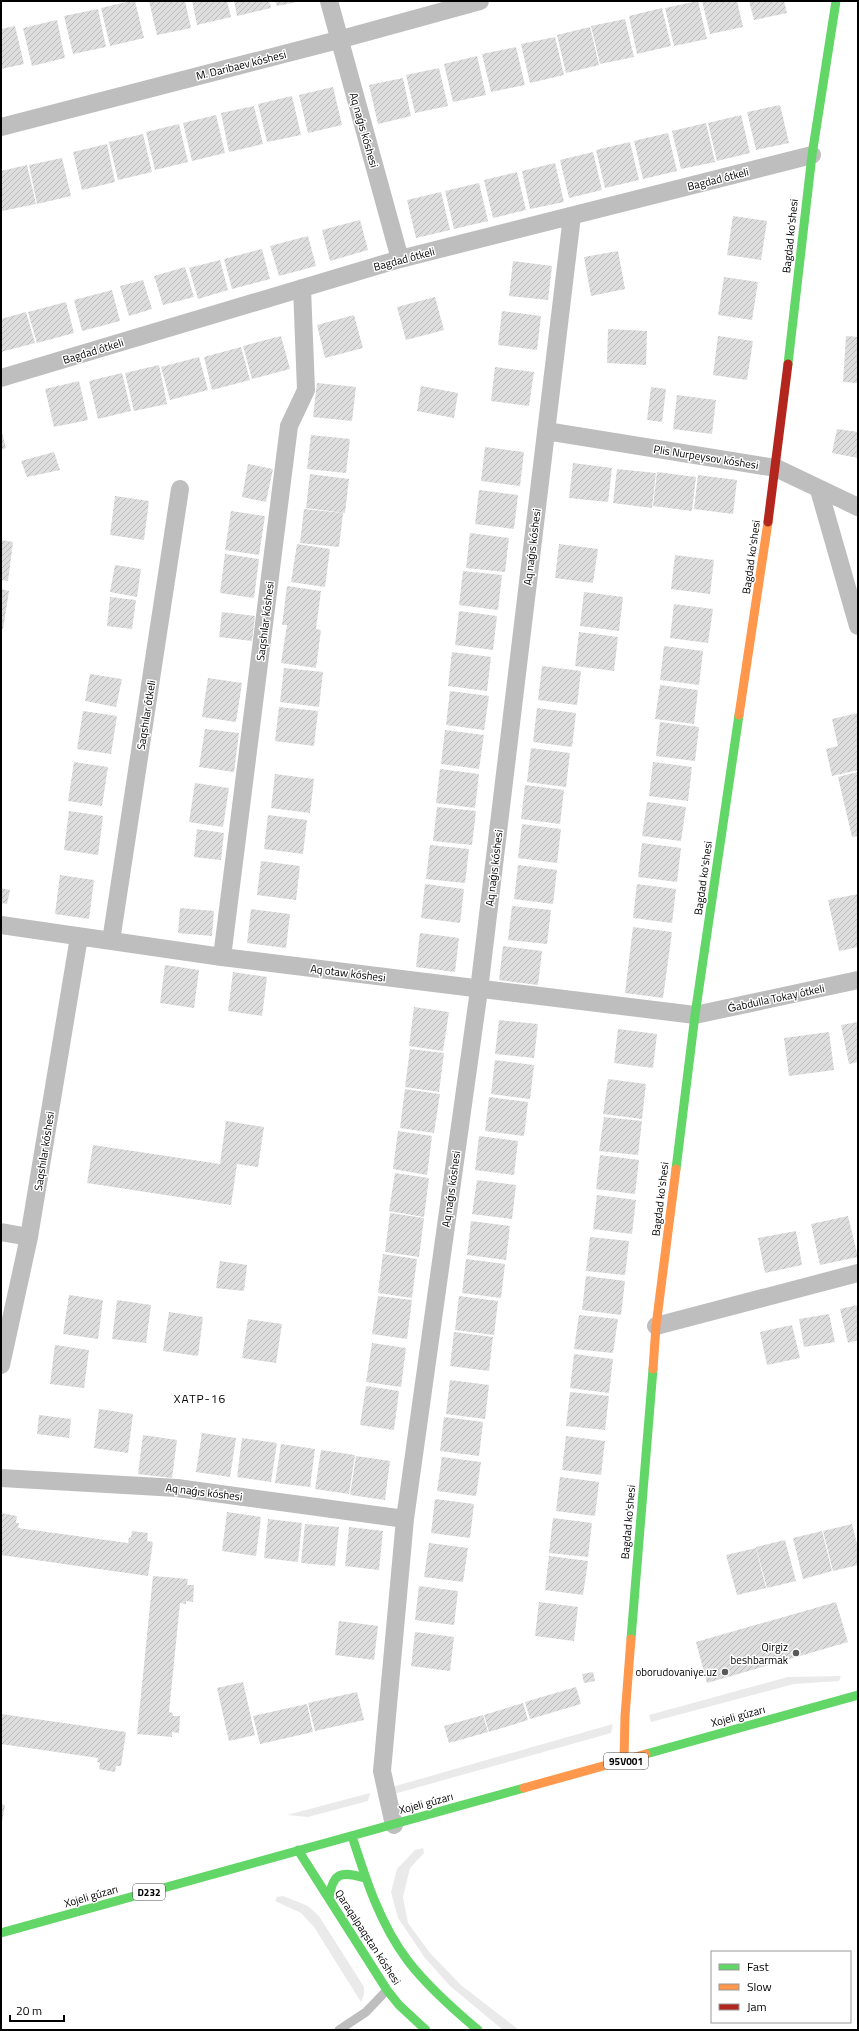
<svg xmlns="http://www.w3.org/2000/svg" width="859" height="2031" font-family="'Titillium Web',sans-serif">
<style>
.grass{fill:#eaeaea}
.building{fill:url(#building-hatch)}
.lines{fill:none;stroke-linecap:round;stroke-linejoin:round}
.lane{stroke:#bebebe;stroke-width:9}
.street{stroke:#bebebe;stroke-width:18}
.fast{stroke:#63d668;stroke-width:9}
.slow{stroke:#ff974d;stroke-width:9}
.jam{stroke:#b3261e;stroke-width:9}
.poi-dot{fill:#595959;stroke:#fff;stroke-width:1.5}
.labels{text-anchor:middle;dominant-baseline:central;stroke-width:3;stroke-linejoin:round;paint-order:stroke}
.shield{fill:#fff;stroke:#4c4c4c;stroke-width:1}
.shield-label{font-size:10px;font-weight:bold;fill:#000}
.street-label{font-size:11px;fill:#000;stroke:#fff}
.poi-label{font-size:11px;fill:#000;stroke:#fff;text-anchor:end}
.neighbourhood-label{font-size:12px;letter-spacing:1px;fill:#000;stroke:#fff}
</style>
<defs>
<pattern id="building-hatch" width="6" height="6" patternUnits="userSpaceOnUse"><rect width="6" height="6" fill="#ddd"/><path d="M-1 1l2-2M0 6l6-6M5 7l2-2" fill="none" stroke="#bcbcbc"/></pattern>
</defs>
<rect width="100%" height="100%" fill="#fff"/>
<path class="grass" d="M841 1676 839 1681 794 1684 651 1722 649 1715 788 1677Z
M613 1724 611 1733 394 1794 392 1787Z
M370 1793 368 1801 308 1817 287 1815Z
M423 1848 424 1853 410 1868 403 1897 408 1923 430 1953 461 1985 519 2030H503L450 1986 425 1958 398 1918 391 1892 397 1869 415 1850Z
M283 1896 308 1906 319 1916 364 1987V1994L361 2002 314 1927 301 1913 275 1901 277 1897Z"/>
<path class="building" d="M131 1H135L144 38 110 46 101 8Z
M149 1H185L191 28 157 35Z
M192 1H227L231 17 197 25Z
M234 1H269L271 8 237 16Z
M275 1H297V2L277 6Z
M698 1 707 39 674 46 665 8Z
M702 1H737L743 27 710 34Z
M749 1H784L787 13 754 20Z
M662 8 671 46 637 54 629 16Z
M98 9 106 47 73 54 64 16Z
M625 19 634 57 600 64 591 26Z
M57 20 65 58 32 66 23 28Z
M15 26 24 64 1 69V29Z
M590 27 599 65 566 73 557 35Z
M555 37 564 75 530 83 521 44Z
M516 47 525 85 491 92 482 54Z
M477 56 486 95 453 102 444 64Z
M439 68 448 106 415 113 406 75Z
M403 78 411 116 378 124 369 85Z
M333 87 342 125 308 133 299 95Z
M292 96 301 135 267 142 258 104Z
M780 105 789 143 756 150 747 112Z
M254 106 263 144 229 152 221 113Z
M216 115 225 153 192 161 183 123Z
M741 115 750 153 717 161 708 123Z
M706 123 715 162 681 169 672 131Z
M179 124 188 162 155 170 146 132Z
M668 133 677 171 643 179 634 141Z
M143 134 152 172 118 180 109 142Z
M630 142 639 180 605 188 596 150Z
M107 144 115 182 82 190 73 152Z
M593 152 602 190 569 198 560 160Z
M62 158 71 196 37 204 29 165Z
M555 163 564 202 530 209 522 171Z
M27 165 36 204 2 211 1 171Z
M517 172 526 210 493 218 484 180Z
M479 183 488 221 454 229 445 191Z
M441 192 450 230 416 238 407 200Z
M733 216 767 221 761 260 727 255Z
M360 220 368 250 330 261 322 230Z
M308 236 316 266 279 276 270 246Z
M262 249 270 279 232 289 224 259Z
M618 251 625 289 591 296 584 257Z
M220 260 228 290 198 299 189 268Z
M513 261 552 266 548 300 509 296Z
M185 267 194 297 163 305 154 276Z
M724 277 758 282 752 320 718 315Z
M143 280 152 309 129 316 120 286Z
M112 290 120 321 82 331 74 300Z
M435 297 444 330 406 340 397 307Z
M66 302 74 333 37 343 28 312Z
M502 311 541 316 537 350 498 345Z
M26 312 35 343 1 352V319Z
M354 315 363 348 325 358 317 325Z
M608 329 647 331 646 365 607 363Z
M281 336 290 369 252 379 243 346Z
M718 336 753 341 747 380 713 375Z
M846 336 858 337V383L843 382Z
M241 347 250 380 212 390 204 357Z
M199 357 208 390 170 400 161 367Z
M159 365 167 404 134 411 125 373Z
M495 367 534 372 529 406 491 401Z
M122 373 131 411 98 419 89 381Z
M79 381 88 420 54 427 45 389Z
M317 383 356 387 352 421 313 417Z
M421 386 458 393 454 418 417 411Z
M651 387 666 389 662 422 647 420Z
M677 395 716 400 712 434 673 429Z
M1 429 6 448 1 450Z
M837 429 858 432V458L832 453Z
M311 435 350 439 346 473 307 469Z
M485 447 524 452 520 486 481 481Z
M54 452 60 470 27 477 21 461Z
M573 463 612 468 608 502 569 498Z
M248 464 273 469 266 502 242 497Z
M617 469 656 473 652 508 613 503Z
M657 472 696 477 692 511 653 506Z
M310 474 349 479 345 513 306 508Z
M698 475 737 480 733 514 694 509Z
M479 490 518 495 514 529 475 524Z
M115 496 149 501 144 540 110 535Z
M304 509 343 513 339 547 300 543Z
M231 511 265 516 259 555 225 550Z
M470 533 509 538 505 572 466 568Z
M1 540 13 542 8 581 1 580Z
M297 544 330 549 325 587 291 582Z
M559 544 598 549 593 583 555 578Z
M225 554 259 559 254 598 220 593Z
M675 555 714 560 710 594 671 589Z
M115 565 141 569 137 597 110 592Z
M463 571 502 575 498 610 459 605Z
M287 586 321 591 316 629 321 630 316 668 281 663 287 625H282Z
M1 589 9 591 3 629H1Z
M584 592 623 597 619 631 580 626Z
M110 597 136 600 132 629 107 626Z
M674 604 713 609 708 643 670 638Z
M459 611 497 616 493 650 455 645Z
M222 612 255 616 252 641 219 637Z
M579 632 618 637 614 671 575 666Z
M664 646 703 651 699 685 660 680Z
M452 652 491 657 487 691 448 686Z
M542 666 581 671 577 705 538 700Z
M284 668 323 672 319 707 280 702Z
M90 674 122 679 116 707 85 701Z
M208 678 242 683 236 722 202 717Z
M660 685 698 690 694 724 655 719Z
M450 691 489 696 484 730 446 725Z
M279 707 318 711 314 746 275 741Z
M537 708 576 713 572 747 533 742Z
M83 711 117 716 111 754 77 749Z
M858 713V770L832 776 826 749 838 746 832 719Z
M660 722 699 727 695 761 656 756Z
M205 729 239 733 234 772 199 767Z
M445 730 484 735 479 769 441 764Z
M531 748 570 753 566 787 527 782Z
M74 762 108 767 102 806 68 801Z
M653 762 692 767 688 801 649 796Z
M440 769 479 774 475 808 436 803Z
M858 772V836L852 837 838 777Z
M275 774 314 779 310 813 271 808Z
M195 783 229 788 223 827 189 822Z
M525 785 564 790 560 824 521 819Z
M647 802 686 807 681 841 642 836Z
M437 807 476 811 472 845 433 841Z
M69 811 103 816 98 855 64 850Z
M268 815 307 820 303 854 264 849Z
M522 824 561 829 557 863 518 858Z
M197 829 224 833 221 860 194 857Z
M642 843 681 848 677 882 638 877Z
M430 845 469 849 465 883 426 879Z
M261 861 300 866 296 900 257 895Z
M518 865 557 870 553 904 514 899Z
M60 875 94 880 89 919 55 914Z
M425 884 464 889 460 923 421 918Z
M637 884 676 889 672 923 633 918Z
M1 888 10 890 7 904 1 903Z
M858 894V947L839 951 828 900Z
M512 906 551 910 547 944 508 940Z
M180 908 214 911 212 936 178 933Z
M251 909 290 914 286 948 247 943Z
M633 927 672 932 663 998 625 993Z
M420 933 459 938 455 972 416 967Z
M503 946 542 951 538 985 499 980Z
M165 965 199 970 194 1008 160 1003Z
M233 972 267 977 262 1016 228 1011Z
M414 1007 449 1012 443 1051 409 1046Z
M499 1020 538 1024 534 1058 495 1054Z
M858 1022V1062L849 1064 841 1025Z
M618 1029 657 1034 653 1068 614 1063Z
M829 1032 834 1070 789 1076 784 1038Z
M410 1049 444 1053 439 1092 405 1087Z
M495 1060 534 1065 530 1099 491 1094Z
M608 1079 646 1084 642 1119 603 1114Z
M405 1089 440 1094 434 1133 400 1128Z
M489 1097 528 1102 524 1136 485 1131Z
M604 1117 642 1121 638 1155 599 1151Z
M226 1121 264 1127 258 1167 237 1164 231 1205 87 1183 93 1145 220 1164Z
M398 1131 432 1136 427 1175 393 1169Z
M479 1136 518 1141 514 1175 475 1170Z
M600 1155 639 1160 635 1194 596 1189Z
M395 1173 429 1178 424 1217 389 1211Z
M477 1180 516 1185 512 1219 472 1214Z
M597 1195 636 1200 632 1234 593 1229Z
M390 1213 424 1218 419 1257 385 1252Z
M848 1216 858 1257 820 1265 811 1224Z
M471 1221 510 1226 506 1260 467 1255Z
M796 1231 802 1265 765 1273 758 1238Z
M590 1237 629 1241 625 1275 586 1271Z
M383 1254 417 1259 412 1298 378 1293Z
M466 1259 505 1264 501 1298 462 1293Z
M220 1261 247 1265 244 1291 216 1288Z
M586 1276 625 1281 621 1315 582 1310Z
M69 1295 103 1300 98 1339 63 1334Z
M378 1296 412 1300 407 1339 372 1334Z
M459 1296 498 1301 494 1335 455 1330Z
M117 1300 151 1305 146 1343 112 1339Z
M858 1305V1340L848 1343 840 1309Z
M169 1312 203 1317 198 1356 163 1351Z
M829 1314 835 1342 804 1347 799 1319Z
M579 1315 618 1319 613 1353 574 1349Z
M248 1319 282 1324 276 1363 242 1358Z
M792 1325 800 1358 767 1365 760 1332Z
M454 1332 493 1337 489 1371 450 1366Z
M372 1343 406 1348 401 1387 366 1382Z
M55 1345 89 1350 84 1388 50 1384Z
M574 1354 613 1359 609 1393 570 1388Z
M450 1380 489 1385 485 1419 446 1414Z
M366 1386 399 1391 394 1430 360 1425Z
M570 1392 609 1396 605 1430 566 1426Z
M99 1409 133 1414 128 1453 94 1448Z
M39 1415 71 1419 69 1438 37 1434Z
M444 1417 483 1422 479 1456 440 1451Z
M202 1433 236 1438 230 1477 196 1472Z
M143 1435 177 1440 172 1478 138 1474Z
M566 1436 605 1441 601 1475 562 1470Z
M242 1438 277 1443 271 1482 237 1477Z
M281 1444 315 1449 310 1487 275 1483Z
M321 1450 355 1455 349 1494 315 1489Z
M356 1456 390 1461 385 1500 350 1495Z
M442 1457 481 1462 476 1496 437 1491Z
M560 1477 599 1482 595 1516 556 1511Z
M435 1499 474 1504 470 1538 431 1533Z
M227 1512 261 1517 256 1556 222 1551Z
M1 1513 17 1516 16 1523H19L18 1528 128 1543 129 1537 131 1538 132 1531 148 1533 147 1541 153 1542 148 1576 1 1555Z
M553 1518 592 1523 588 1557 549 1553Z
M268 1519 302 1523 298 1562 264 1558Z
M305 1524 339 1527 335 1566 301 1563Z
M852 1524 858 1548V1565L833 1571 823 1531Z
M349 1527 383 1531 379 1570 345 1566Z
M822 1531 832 1571 803 1579 793 1538Z
M785 1540 796 1581 767 1588 756 1547Z
M429 1543 468 1548 463 1582 424 1577Z
M756 1548 766 1588 737 1595 726 1555Z
M549 1556 588 1561 583 1595 545 1590Z
M153 1576 188 1579 187 1585H194L193 1602 186 1601V1604L180 1603 169 1712 173 1713V1716H180L179 1733 172 1732V1737L137 1734Z
M419 1586 458 1591 454 1625 415 1620Z
M539 1602 578 1607 574 1641 535 1636Z
M836 1602 848 1642 707 1683 696 1642Z
M339 1621 378 1626 374 1660 335 1655Z
M415 1632 454 1637 450 1671 411 1666Z
M593 1672 595 1681 584 1683 582 1674Z
M243 1682 255 1735 229 1741 217 1688Z
M576 1687 581 1704 530 1719 525 1702Z
M357 1692 364 1720 315 1731 308 1703Z
M523 1703 528 1720 489 1732 484 1715Z
M307 1704 313 1732 260 1744 253 1716Z
M1 1714 126 1732 121 1766H116L115 1772 99 1769 100 1763 97 1762 98 1758 1 1744Z
M483 1715 488 1732 449 1743 444 1726Z
M1 1804 5 1805 2 1822H1Z"/>
<g class="lines">
<path class="lane" d="M339 2030 366 2012 387 1990"/>
<path class="street" d="M329 1 400 259
M1 127 338 40 480 1
M1 378 400 259 812 155
M546 431 776 468 858 507
M819 490 858 626
M1 925 222 957 695 1015 858 980
M111 941 180 489
M222 957 289 426 306 390 302 288
M1 1232 29 1237
M656 1326 858 1273
M1 1365 29 1237 79 937
M1 1478 177 1488 405 1519
M394 1825 382 1771 405 1519 479 990 572 216"/>
<path class="fast" d="M788 364 812 155 836 1
M676 1169 695 1015 739 715
M631 1639 653 1369
M646 1754 858 1695
M352 1836C366 1880 380 1924 408 1961 428 1987 453 2009 478 2030
M298 1850 387 1990 399 2005 426 2030
M329 1898C333 1872 341 1871 365 1878
M1 1933 524 1788"/>
<path class="slow" d="M739 715 768 522
M653 1369 656 1326 676 1169
M624 1761 625 1716 631 1639
M524 1788 646 1754"/>
<path class="jam" d="M768 522 788 364"/>
</g>
<g class="poi-dot">
<circle cx="796" cy="1653" r="4"/>
<circle cx="725" cy="1672" r="4"/>
</g>
<g class="labels">
<g class="shield">
<rect x="604" y="1753" width="44" height="16" rx="3"/>
<rect x="133" y="1884" width="32" height="16" rx="3"/>
</g>
<g class="shield-label">
<text x="626" y="1761">95V001</text>
<text x="149" y="1892">D232</text>
</g>
<g class="street-label">
<text transform="translate(241 65) rotate(-14)">M. Daribaev kóshesi</text>
<text transform="translate(364 130) rotate(74)">Aq naǵıs kóshesi</text>
<text transform="translate(718 179) rotate(-14)">Bagdad ótkeli</text>
<text transform="translate(790 236) rotate(-84)">Bagdad ko'shesi</text>
<text transform="translate(404 259) rotate(-15)">Bagdad ótkeli</text>
<text transform="translate(93 351) rotate(-17)">Bagdad ótkeli</text>
<text transform="translate(706 457) rotate(9)">Plis Nurpeysov kóshesi</text>
<text transform="translate(532 547) rotate(-83)">Aq naǵıs kóshesi</text>
<text transform="translate(751 557) rotate(-82)">Bagdad ko'shesi</text>
<text transform="translate(265 621) rotate(-83)">Saqshılar kóshesi</text>
<text transform="translate(146 715) rotate(-81)">Saqshılar ótkeli</text>
<text transform="translate(494 868) rotate(-83)">Aq naǵıs kóshesi</text>
<text transform="translate(703 878) rotate(-82)">Bagdad ko'shesi</text>
<text transform="translate(348 973) rotate(7)">Aq otaw kóshesi</text>
<text transform="translate(776 998) rotate(-12)">Ǵabdulla Tokay ótkeli</text>
<text transform="translate(44 1151) rotate(-81)">Saqshılar kóshesi</text>
<text transform="translate(451 1189) rotate(-82)">Aq naǵıs kóshesi</text>
<text transform="translate(660 1199) rotate(-83)">Bagdad ko'shesi</text>
<text transform="translate(204 1492) rotate(7)">Aq naǵıs kóshesi</text>
<text transform="translate(628 1522) rotate(-85)">Bagdad ko'shesi</text>
<text transform="translate(738 1716) rotate(-15)">Xojeli gúzarı</text>
<text transform="translate(426 1803) rotate(-15)">Xojeli gúzarı</text>
<text transform="translate(91 1896) rotate(-16)">Xojeli gúzarı</text>
<text transform="translate(368 1937) rotate(57)">Qaraqalpaqstan kóshesi</text>
</g>
<g class="poi-label">
<text x="788" y="1647">Qirgiz<tspan x="788" dy="13">beshbarmak</tspan></text>
<text x="717" y="1672">oborudovaniye.uz</text>
</g>
<g class="neighbourhood-label">
<text x="200" y="1398">XATP-16</text>
</g>
</g>
<rect width="859" height="2031" fill="none" stroke="#000000" stroke-width="4"/>
<rect x="711" y="1951" width="140" height="72" fill="#ffffff" stroke="#999999"/>
<rect x="719" y="1964" width="20" height="6" fill="#63d668" stroke="#999999"/>
<text x="747" y="1971" font-size="12" fill="#000000">Fast</text>
<rect x="719" y="1984" width="20" height="6" fill="#ff974d" stroke="#999999"/>
<text x="747" y="1991" font-size="12" fill="#000000">Slow</text>
<rect x="719" y="2004" width="20" height="6" fill="#b3261e" stroke="#999999"/>
<text x="747" y="2011" font-size="12" fill="#000000">Jam</text>
<path d="M10 2015v6h54v-6" fill="none" stroke="#000000" stroke-width="2"/>
<text x="16" y="2015" font-size="12" fill="#000000" stroke="#ffffff" stroke-width="3" paint-order="stroke">20 m</text>
</svg>
